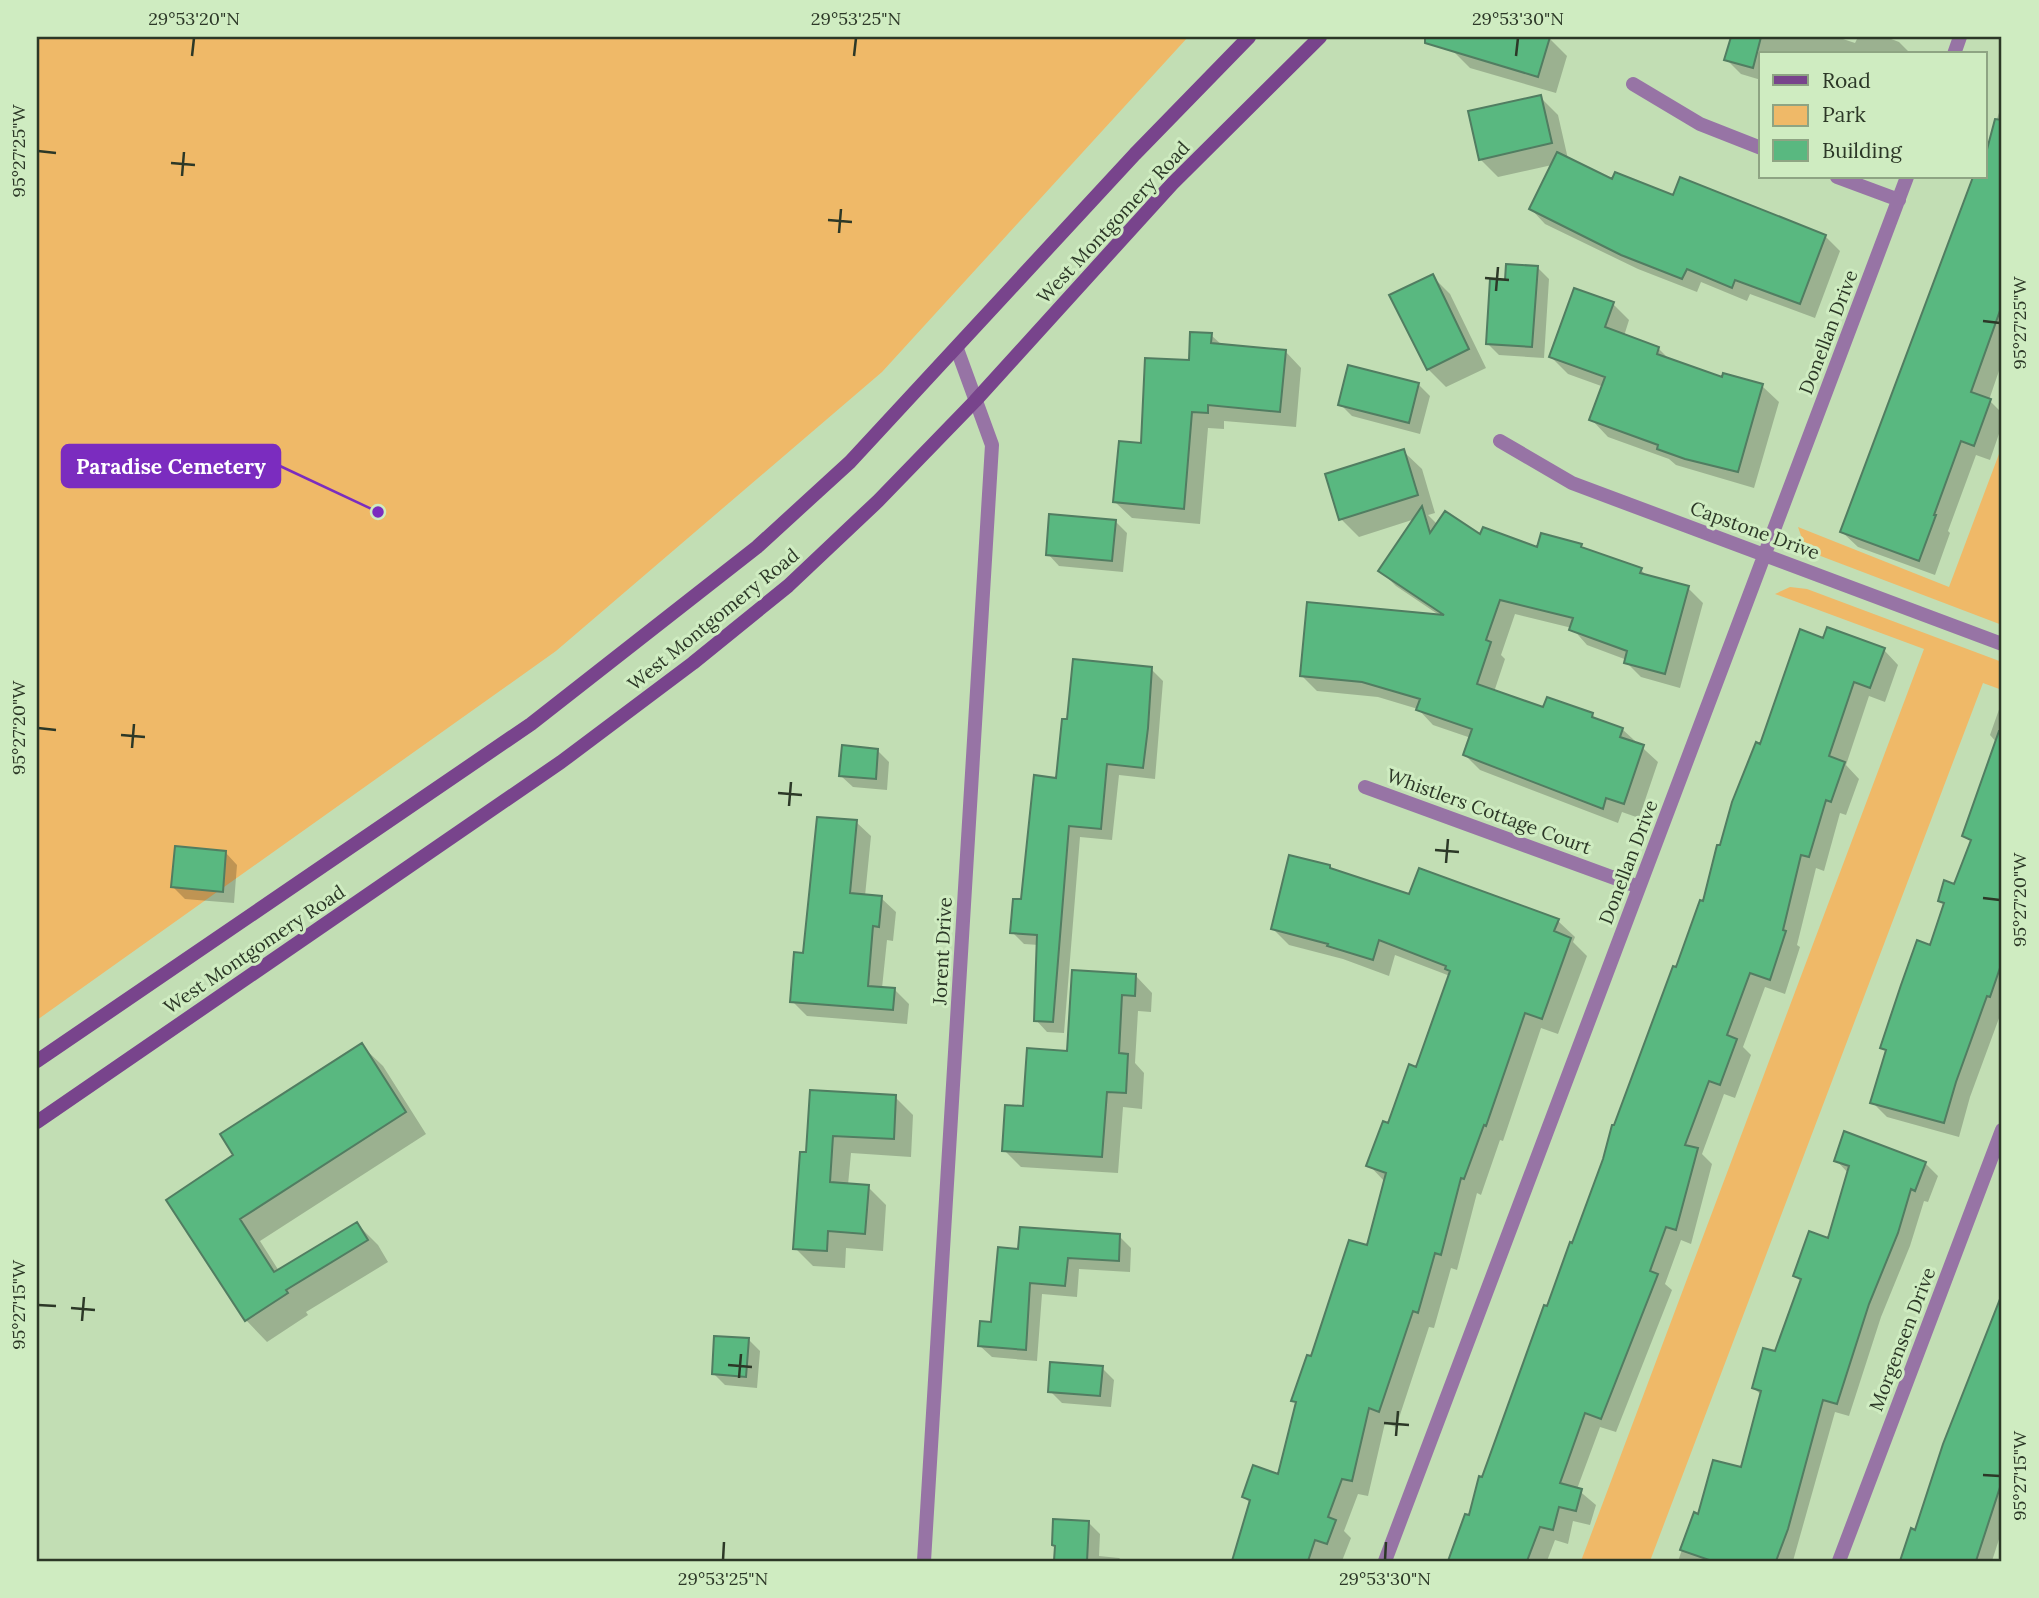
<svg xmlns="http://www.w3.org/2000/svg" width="2039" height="1598" font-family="Lora,serif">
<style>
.green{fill:#efb968}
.shadow{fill:#0003}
.building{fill:#59b880;stroke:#517d61;stroke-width:2}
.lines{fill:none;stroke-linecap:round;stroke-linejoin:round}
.minor{stroke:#9774a5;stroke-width:14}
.secondary{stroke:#78448c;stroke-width:14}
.ticks{fill:none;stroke:#2c3827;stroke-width:2.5}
.labels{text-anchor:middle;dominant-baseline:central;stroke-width:6;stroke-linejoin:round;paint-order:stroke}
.street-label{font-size:19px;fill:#2c3827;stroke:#cfecc1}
.leader{fill:none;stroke:#7b2cbf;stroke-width:2.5}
.callout-dot{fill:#7b2cbf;stroke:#cfecc1;stroke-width:2.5}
.callout{fill:#7b2cbf;stroke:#7b2cbf;stroke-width:2.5}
.callout-label{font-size:21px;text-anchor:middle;font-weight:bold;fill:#fff}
.neatline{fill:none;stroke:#2c3827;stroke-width:2.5}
.ticks-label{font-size:18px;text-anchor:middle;fill:#2c3827}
</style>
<rect width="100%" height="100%" fill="#c2deb4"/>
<path class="green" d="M37 37H1188L882 372 556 651 37 1020Z
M2002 446V625L1818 555 1805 547 1798 527 1949 587Z
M1790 587 1807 589 2002 662V690L1983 683 1650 1561H1581L1924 649 1775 594Z"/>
<path class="shadow" d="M1456 37 1549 38 1567 56 1556 93 1470 68 1452 50Z
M1733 37H1837L1855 43 1858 37H1886L1899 42 1911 54H1761V80L1741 74 1726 59Z
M1540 97 1558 115 1568 159 1613 181 1825 236 1840 251 1815 318 1750 294 1747 301 1701 282 1697 292 1638 269 1545 224 1531 209 1552 165 1498 177 1480 159Z
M2002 103V362L1989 400 2002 413V425L1990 460 1976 455 1948 531 1950 533 1935 575 1858 547 1842 532 1975 177H1985V158Z
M1537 267 1549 279 1544 358 1499 355 1487 343Z
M1432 276 1450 294 1486 368 1446 387 1428 369Z
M1613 304 1629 320 1624 336 1658 348 1671 361 1723 379 1762 386 1779 402 1754 488 1676 465 1669 459 1608 437 1592 420 1604 387 1568 374 1551 357Z
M1211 335 1223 346 1285 351 1301 368 1296 427 1224 421V429L1208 428 1200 524 1132 518 1115 502 1142 444 1190 362Z
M1418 384 1430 396 1420 434 1352 416 1340 404Z
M1403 451 1422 469 1435 513 1428 515 1438 525 1538 549 1581 545 1585 550 1641 570 1648 577 1688 588 1703 603 1680 688 1641 677 1626 662 1627 660 1587 645 1572 628 1515 614 1501 655 1505 659 1494 692 1544 709 1592 715 1598 721 1622 729 1658 762 1639 818 1622 812 1618 823 1480 770 1465 755 1471 738 1433 725 1418 709 1378 697 1317 691 1302 676 1442 617 1396 586 1381 571 1415 519 1359 537 1341 519Z
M1115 521 1127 533 1123 572 1059 566 1048 554Z
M1824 640 1884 650 1898 665 1885 702 1869 696 1846 765 1859 779 1846 815 1840 813 1824 871 1816 868 1797 945 1800 947 1785 994 1765 987 1743 1047 1751 1055 1735 1098 1724 1094 1702 1154 1712 1164 1691 1244 1681 1240 1665 1284 1672 1290 1616 1432 1600 1427 1577 1489 1596 1505 1590 1525 1573 1521 1568 1544 1555 1540 1547 1561H1450L1466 1516 1470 1518 1573 1245 1615 1127 1705 904 1721 848 1761 746Z
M1151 669 1163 681 1155 779 1119 775 1112 840 1080 837 1064 1033 1047 1032 1036 1020 1039 945 1024 944 1012 932 1023 901 1058 779 1068 721Z
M2002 701V1010L1970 1097 1959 1137 1887 1117 1872 1102 1887 1053 1882 1047 1931 947 1945 906 1940 901 1955 886 1972 843 1964 835 1997 743 1990 735Z
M877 750 889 762 887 790 853 787 841 776Z
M856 822 871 836 865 896 881 898 896 912 893 941 887 940 882 988 894 989 909 1004 907 1024 807 1016 792 1001 804 954Z
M226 853 237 865 234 903 185 899 173 887Z
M1329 867 1333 871 1410 896 1558 921 1575 937 1573 942 1587 956 1558 1034 1541 1028 1503 1141 1500 1140 1481 1195 1477 1193 1457 1270 1451 1268 1434 1328 1429 1327 1396 1427 1385 1423 1368 1496 1358 1494 1344 1531 1351 1538 1342 1561H1233L1251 1504 1244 1497 1279 1477 1297 1404 1293 1400 1368 1248 1385 1182 1369 1165 1417 1069 1450 976 1395 955 1389 976 1343 959 1289 945 1273 929Z
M1136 976 1152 993 1151 1012 1138 1011 1135 1063 1144 1073 1142 1109 1123 1107 1118 1173 1021 1167 1004 1150 1024 1108 1068 1053Z
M361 1045 383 1066 426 1134 260 1241 279 1271 357 1224 378 1245 388 1262 306 1312 308 1315 267 1342 246 1320 168 1200 235 1156Z
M811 1092 895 1097 913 1115 911 1157 851 1153 848 1185 868 1187 886 1205 883 1251 846 1248 845 1268 813 1266 795 1248 808 1154Z
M1836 1160 1925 1163 1938 1176 1928 1202 1924 1201 1910 1246 1881 1317 1849 1416 1835 1412 1793 1561H1678L1695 1514 1699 1516 1742 1469 1762 1396 1754 1388 1776 1354 1801 1282 1795 1275 1829 1240 1849 1174Z
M1119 1236 1131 1248 1130 1272 1079 1269 1077 1297 1042 1294 1037 1361 992 1357 980 1346 993 1324 1020 1251Z
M2002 1294V1530L1992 1561H1902L1913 1531 1916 1532 1945 1445Z
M748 1339 760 1351 757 1388 725 1385 713 1373Z
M1102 1368 1114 1380 1111 1407 1062 1403 1050 1391Z
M1089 1523 1100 1534 1099 1556 1119 1558 1123 1561H1056L1057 1548Z"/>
<path class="building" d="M1425 37H1550L1538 77 1425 43Z
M1731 37H1761L1753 68 1724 60Z
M1541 95 1552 143 1479 160 1468 111Z
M1995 119 2002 120V305L1971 392 1991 399 1974 446 1961 441 1934 515H1936L1919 561 1840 532 1973 177H1985V157Z
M1557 152 1612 179 1615 172 1673 195 1680 177 1826 235 1800 304 1735 280 1732 288 1687 269 1682 279 1621 255 1529 209Z
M1506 264 1538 266 1532 347 1486 344 1490 279 1505 280Z
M1433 274 1469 349 1427 370 1389 295Z
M1574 288 1614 302 1605 327 1659 347 1657 354 1722 377 1723 373 1763 384 1738 472 1685 459 1657 449 1658 445 1589 420 1605 377 1549 357Z
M1190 332 1212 333 1211 343 1286 350 1280 412 1208 405V413L1192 412 1184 509 1113 502 1119 441 1141 443 1145 358 1189 360Z
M1348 365 1419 383 1409 423 1338 405Z
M1404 449 1418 495 1339 520 1325 474Z
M1422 506 1430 533 1445 511 1480 534 1483 527 1537 547 1541 533 1582 544 1581 547 1642 568 1640 573 1689 586 1665 674 1624 663 1627 651 1569 630 1573 618 1500 600 1486 640 1491 642 1477 684 1543 707 1547 697 1593 713 1592 717 1623 728 1620 737 1644 745 1624 804 1606 798 1603 809 1463 755 1472 729 1416 710 1420 699 1362 682 1300 676 1307 602 1444 615 1378 571Z
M1049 514 1116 520 1112 561 1046 555Z
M1827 627 1885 648 1870 688 1854 682 1829 756 1845 762 1831 802 1826 800 1809 857 1801 855 1783 930 1786 931 1770 980 1750 973 1727 1035 1737 1039 1720 1085 1709 1081 1685 1145 1698 1148 1676 1230 1666 1227 1650 1271 1658 1274 1601 1419 1585 1413 1560 1483 1582 1489 1576 1511 1559 1507 1553 1530 1540 1527 1527 1561H1448L1465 1514 1469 1515 1479 1476 1482 1477 1544 1305 1547 1306 1570 1242 1572 1243 1603 1159 1612 1125H1614L1673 966 1676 967 1700 900 1703 901 1717 845H1720L1732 802 1756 742 1760 744 1800 629 1823 638Z
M1073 659 1152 667 1148 728 1143 768 1107 764 1101 829 1069 826 1053 1022 1034 1021 1037 935 1010 933 1013 899H1021L1034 775 1056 778 1062 719H1067Z
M1999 731H2002V962L1990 997 1987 996 1956 1082 1944 1123 1870 1103 1886 1050 1880 1048 1901 985 1917 940 1930 945 1944 903 1938 901 1944 880 1954 884 1971 840 1962 836Z
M842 745 878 749 876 779 839 776Z
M817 817 857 820 850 893 882 896 879 927 873 926 868 986 895 988 893 1010 790 1002 794 952 803 953Z
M175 846 226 851 223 892 171 887Z
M1289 855 1330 865V868L1409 894 1419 868 1559 919 1554 931 1571 938 1542 1019 1525 1013 1486 1126 1484 1125 1464 1179 1461 1178 1441 1255 1435 1253 1418 1313 1413 1311 1379 1412 1369 1408 1352 1481 1342 1479 1328 1517 1336 1520 1327 1544 1315 1540 1308 1561H1232L1250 1500 1242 1497 1253 1465 1278 1474 1296 1402 1291 1401 1307 1355 1311 1356 1349 1240 1367 1245 1386 1173 1366 1166 1383 1121 1388 1123 1409 1064 1416 1067 1450 971 1445 969 1446 966 1379 940 1373 960 1327 946 1328 944 1271 929Z
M1072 970 1136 974 1135 996 1122 995 1119 1053 1128 1054 1126 1093 1107 1092 1102 1157 1002 1151 1005 1105 1023 1106 1027 1048 1067 1051Z
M362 1043 406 1112 240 1219 274 1272 357 1222 368 1240 286 1290 288 1293 245 1321 166 1200 233 1155 220 1134Z
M810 1090 896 1095 894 1139 833 1136 830 1182 869 1185 865 1234 828 1231 827 1251 793 1249 800 1152H806Z
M1844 1131 1926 1162 1915 1191 1911 1189 1898 1233 1869 1304 1837 1404 1823 1400 1788 1529 1776 1561H1712L1680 1550 1694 1512 1698 1514 1713 1460 1741 1467 1761 1391 1752 1388 1763 1348 1775 1351 1801 1279 1793 1276 1809 1231 1828 1238 1849 1166 1834 1161Z
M1020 1227 1120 1234 1119 1261 1068 1258 1065 1286 1030 1283 1026 1350 978 1346 980 1321 991 1322 998 1247 1018 1249Z
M2000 1299H2002V1481L1976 1561H1900L1911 1528 1915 1530 1943 1444Z
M714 1336 749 1338 746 1377 712 1374Z
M1050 1362 1103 1366 1100 1396 1048 1392Z
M1053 1519 1089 1521 1087 1561H1054L1055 1546 1052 1545Z"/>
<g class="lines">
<path class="minor" d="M1954 54 1960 37
M1633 84 1700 124 1761 148
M1837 177 1899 200
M1500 441 1572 483 2002 644
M1365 787 1639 887
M924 1561 992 445 957 349
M1385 1561 1907 177
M1839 1561 2002 1130"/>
<path class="secondary" d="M37 1061 531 724 757 547 850 462 1135 154 1249 37
M37 1122 561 762 693 663 788 586 878 501 975 401 1172 184 1320 37"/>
</g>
<path class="ticks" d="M192 56 194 38M854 56 856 38M1516 56 1518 38M38 151 56 153M171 163 195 165M182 176 184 152M828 220 852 222M839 233 841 209M1485 278 1509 280M1496 291 1498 267M1983 321 2000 323M38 728 56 730M121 735 145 737M132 748 134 724M778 793 802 795M789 806 791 782M1435 850 1459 852M1446 863 1448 839M1983 898 2000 900M38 1305 56 1306M71 1308 95 1310M82 1321 84 1297M728 1365 752 1367M739 1378 741 1354M1384 1423 1409 1425M1396 1436 1398 1411M1983 1475 2000 1476M723 1560 724 1542M1385 1560 1386 1542"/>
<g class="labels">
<g class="street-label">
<text transform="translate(1113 222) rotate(-47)">West Montgomery Road</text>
<text transform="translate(1828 332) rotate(-69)">Donellan Drive</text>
<text transform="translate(1755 530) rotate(20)">Capstone Drive</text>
<text transform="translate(713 619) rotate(-39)">West Montgomery Road</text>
<text transform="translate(1489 811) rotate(20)">Whistlers Cottage Court</text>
<text transform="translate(1628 862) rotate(-69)">Donellan Drive</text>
<text transform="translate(254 949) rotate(-34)">West Montgomery Road</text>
<text transform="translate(942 951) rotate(-87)">Jorent Drive</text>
<text transform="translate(1902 1339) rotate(-69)">Morgensen Drive</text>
</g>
</g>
<path class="leader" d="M378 512L280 466"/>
<circle class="callout-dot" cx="378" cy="512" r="7"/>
<rect class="callout" x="62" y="445" width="218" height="42" rx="7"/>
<g class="callout-label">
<text x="171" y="474">Paradise Cemetery</text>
</g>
<rect width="2039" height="1598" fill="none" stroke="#cfecc1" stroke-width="77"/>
<rect x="1759" y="52" width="228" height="126" fill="#cfecc1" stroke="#8ea483" stroke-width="2"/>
<rect x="1773" y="75" width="35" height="10" fill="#78448c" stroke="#8ea483" stroke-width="2"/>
<text x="1822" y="88" font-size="21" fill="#2c3827">Road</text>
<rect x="1773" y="105" width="35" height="21" fill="#efb968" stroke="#8ea483" stroke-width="2"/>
<text x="1822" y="122" font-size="21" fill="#2c3827">Park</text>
<rect x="1773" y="140" width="35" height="21" fill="#59b880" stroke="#8ea483" stroke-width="2"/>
<text x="1822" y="158" font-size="21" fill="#2c3827">Building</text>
<rect x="38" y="38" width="1962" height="1522" class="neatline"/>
<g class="ticks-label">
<text x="194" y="25">29°53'20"N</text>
<text x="856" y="25">29°53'25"N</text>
<text x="1518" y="25">29°53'30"N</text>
<text transform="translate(19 151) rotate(-90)" y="6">95°27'25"W</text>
<text transform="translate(2020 323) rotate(-90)" y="6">95°27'25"W</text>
<text transform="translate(19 728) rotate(-90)" y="6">95°27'20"W</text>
<text transform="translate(2020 900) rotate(-90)" y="6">95°27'20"W</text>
<text transform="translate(19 1305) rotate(-90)" y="6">95°27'15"W</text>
<text transform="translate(2020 1476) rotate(-90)" y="6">95°27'15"W</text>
<text x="723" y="1585">29°53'25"N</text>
<text x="1385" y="1585">29°53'30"N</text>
</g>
</svg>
